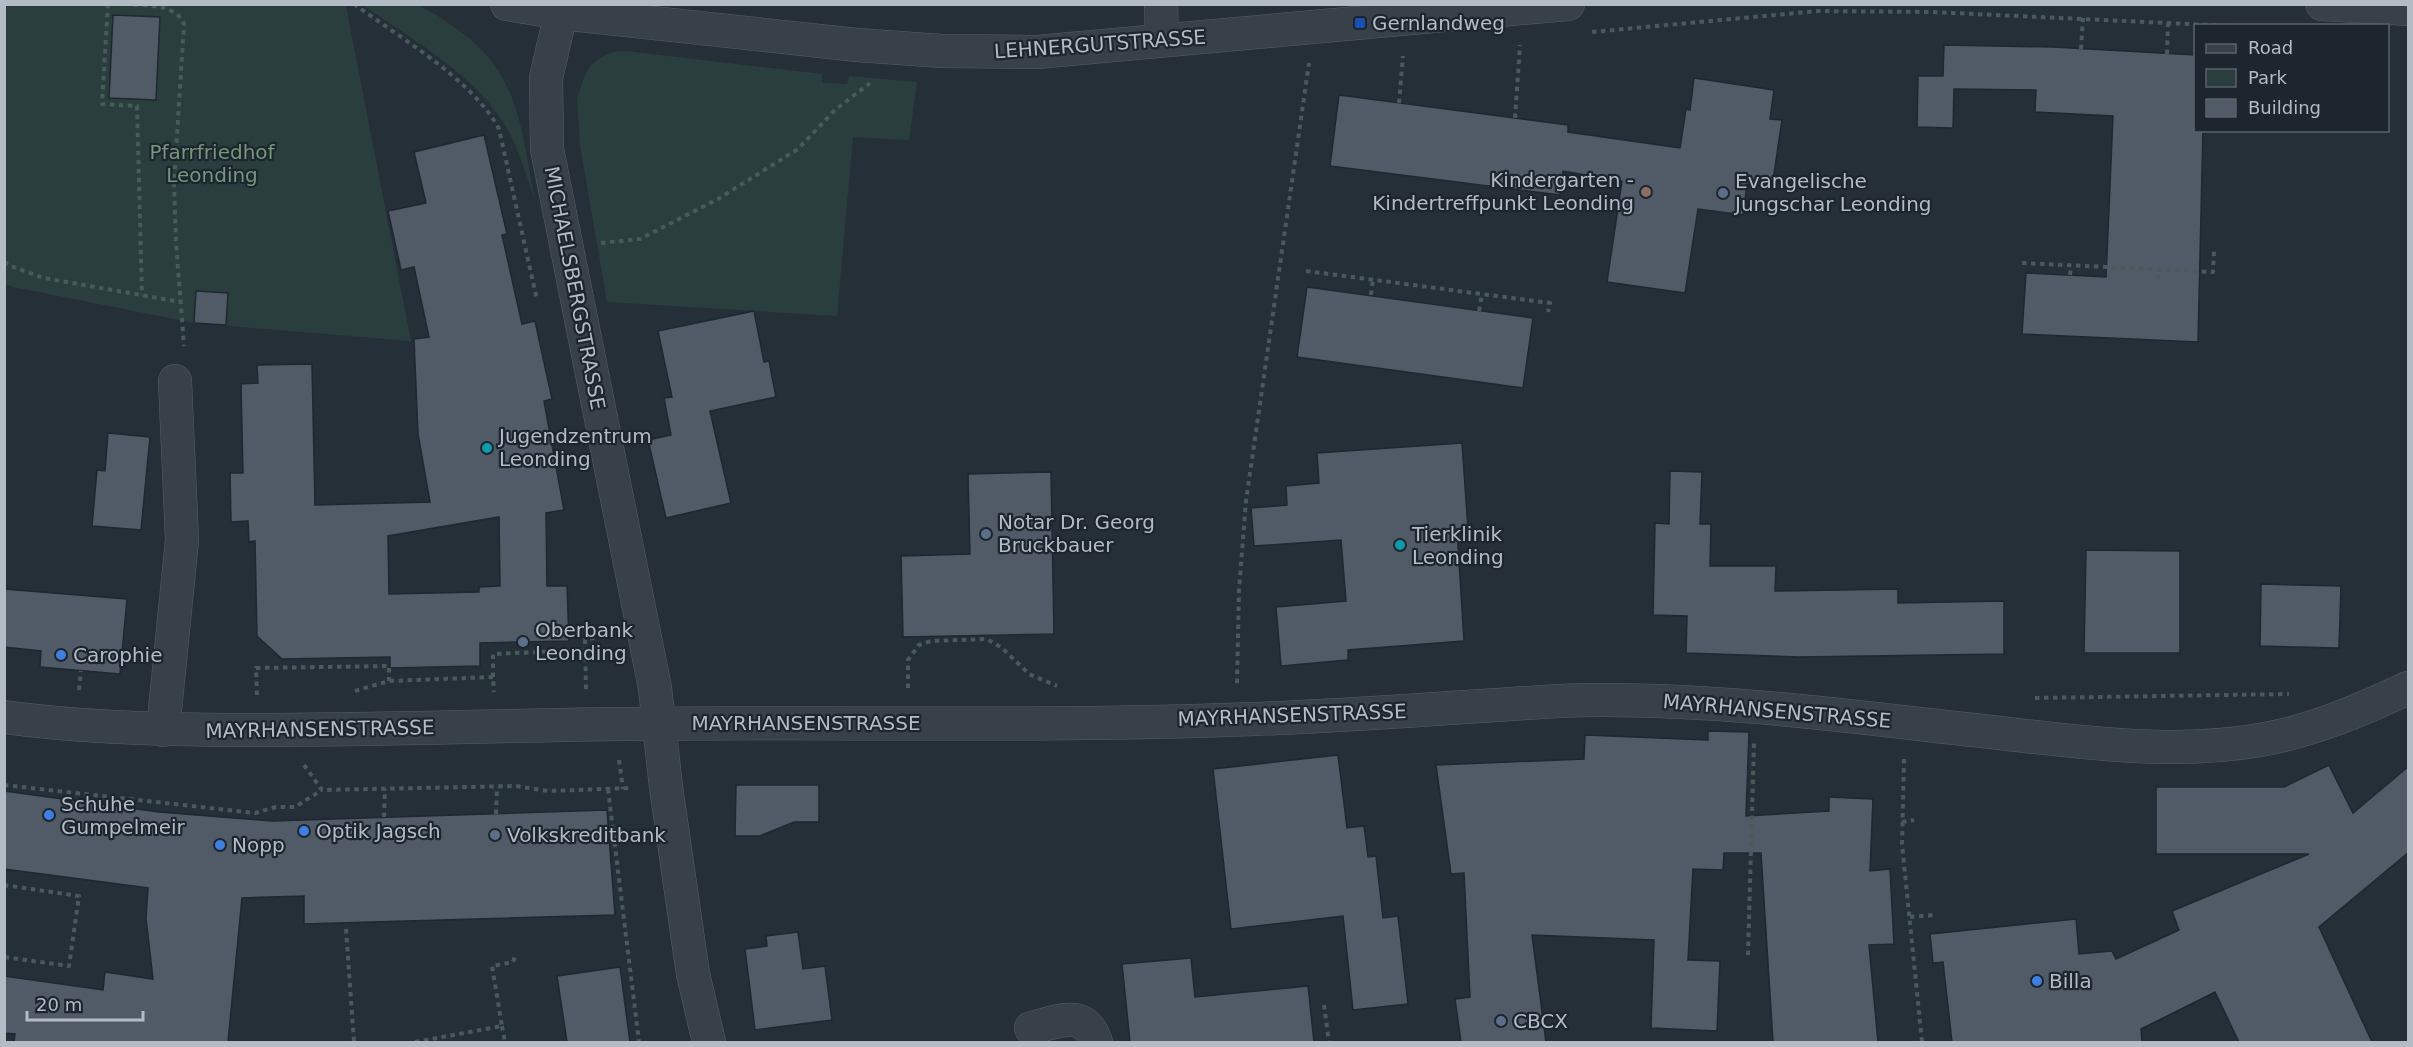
<svg xmlns="http://www.w3.org/2000/svg" width="2413" height="1047" font-family="'DejaVu Sans',sans-serif">
<style>
.green{fill:#2a3e3d}
.building{fill:#505b67;stroke:#1f2730;stroke-width:1.5;fill-rule:evenodd}
.lines{fill:none;stroke-linecap:round;stroke-linejoin:round}
.street-casing{stroke:#565e67;stroke-width:34}
.path{stroke:#485a5b;stroke-width:4;stroke-dasharray:4.5 4.5;stroke-linecap:butt}
.street{stroke:#384049;stroke-width:33}
.transit-dot{fill:#1a4fb4;stroke:#1d252e;stroke-width:2}
.education-dot{fill:#8d6e63;stroke:#1d252e;stroke-width:2}
.service-dot{fill:#5c6f8a;stroke:#1d252e;stroke-width:2}
.culture-dot{fill:#0f9aa8;stroke:#1d252e;stroke-width:2}
.shop-dot{fill:#3f7fe0;stroke:#1d252e;stroke-width:2}
.labels{text-anchor:middle;dominant-baseline:central;stroke-width:4.5;stroke-linejoin:round;paint-order:stroke}
.poi-label{font-size:20px;fill:#b3bbc5;stroke:#1d252e;text-anchor:start}
.street-label{font-size:20px;fill:#b3bbc5;stroke:#1d252e}
.park-label{font-size:20px;fill:#74987a;stroke:#1d252e}
</style>
<rect width="100%" height="100%" fill="#252f38"/>
<path class="green" d="M344 4 346 6 411 341 194 323 13 287 5 284 4 5Z
M363 5C378 4 398 1 413 4 426 7 443 19 454 27 520 72 520 125 535 199 527 178 520 154 510 134 481 78 413 40 363 5Z
M626 51 822 74V83L847 84 849 76 917 82 909 140 853 137 837 316 607 302 580 145 577 99 583 80 590 66 601 57 613 52Z"/>
<path class="building" d="M113 15 160 17 156 100 109 98Z
M1944 45 2053 47 2196 55V130H2203L2198 342 2022 334 2026 273 2106 277 2113 116 2035 112 2036 90 1954 89 1953 128 1917 127 1918 76H1943Z
M1694 78 1774 90 1770 119 1782 120 1772 187 1747 184 1743 215 1698 209 1685 293 1607 282 1622 181 1563 171 1560 195 1330 166 1339 95 1568 125V132L1680 148 1686 109 1690 110Z
M484 135 507 234 502 235 522 324 535 321 552 399 544 401 564 510 546 513 547 586H567L569 641 480 643V666L390 668V657L282 659 257 636 255 541 249 542 248 521 231 522 230 473H243L241 384 258 383 257 365 312 364 315 505 430 502 418 434 414 339 429 337 414 267 401 270 388 211 426 203 414 152ZM499 517 500 586 479 587V592L389 594 388 536Z
M1307 287 1533 318 1523 388 1297 357Z
M196 291 228 293 226 325 194 323Z
M754 311 764 362 769 361 776 397 710 411 731 503 666 518 648 440 671 435 664 398 672 397 658 331Z
M108 433 150 437 141 530 92 526 97 470 105 471Z
M1462 443 1468 528 1457 529 1464 641 1348 650V660L1281 666 1276 607 1346 601 1341 540 1254 546 1251 508 1287 505 1286 486 1319 483 1317 453Z
M1670 471 1702 472 1700 524H1711L1710 566H1776L1775 591 1898 589V603L2004 601V654L1798 657 1686 653 1687 616 1653 615 1655 523 1669 524Z
M1051 472 1054 634 903 637 901 556 970 554 968 474Z
M2086 550 2180 551V653H2084Z
M2261 584 2341 586 2339 648 2260 646Z
M4 589 127 599 120 674 40 667 41 651 4 647Z
M1708 731 1749 732 1746 816 1829 811V797L1873 799 1870 871 1890 869 1894 944 1869 945 1878 1042H1773L1761 853H1724L1723 870 1693 869 1688 960 1720 961 1717 1031 1651 1028 1654 940 1532 935 1546 1042H1461L1455 999 1470 997 1464 873 1451 874 1436 765 1584 759 1585 735 1708 740Z
M1338 755 1347 828 1364 826 1368 857 1376 856 1383 918 1398 916 1408 1004 1353 1010 1343 916 1231 929 1213 769Z
M2329 765 2353 813 2409 766V852L2319 927 2372 1042H2239L2215 992 2141 1029 2142 1042H1952L1943 962 1933 963 1930 934 2076 919 2079 954 2112 951 2116 959 2179 930 2172 911 2309 854H2156V787H2284Z
M736 785H819V822H794L760 836H735Z
M4 791 159 812 272 821 607 810 615 915 304 924V896L242 898 228 1042H14L15 1034 4 1033V976L103 990 105 972 153 979 146 918 148 888 4 869Z
M798 932 803 969 825 966 832 1020 755 1030 745 949 767 946 766 936Z
M1191 958 1195 997 1308 986 1314 1042H1130L1122 964Z
M620 967 630 1042H567L557 976Z"/>
<g class="lines">
<defs>
<path id="street" d="M507 4 561 13 857 45 942 51 1037 52 1568 4
M563 4 546 78 547 149 655 688 666 787 693 974 709 1042
M1161 4 1162 40
M2322 4 2408 9
M4 717C77 727 150 729 223 730 336 731 449 727 563 725 793 720 1024 728 1255 719 1336 716 1417 710 1497 705 1530 703 1562 700 1594 700 1724 699 1853 717 1982 731 2074 741 2167 756 2260 740 2312 731 2361 710 2408 688
M163 730 182 540 175 381
M1031 1028C1059 1022 1084 1007 1096 1042"/>
</defs>
<use href="#street" class="street-casing"/>
<path class="path" d="M108 4 102 104 137 106 142 295
M125 4C144 6 176 3 184 24L174 184 176 242 184 346
M354 4C399 37 473 80 499 129L537 300
M1592 32 1818 11 1931 12 2232 26
M2081 49 2083 18
M2167 54 2168 23
M1399 103 1403 56
M1515 118 1520 45
M601 243 640 239 718 199 798 149 835 110 870 83
M4 262 11 266 44 278 181 302
M2022 263 2213 272 2214 251
M1306 271 1550 303 1548 312
M2070 275 2071 266
M2158 279 2159 270
M1371 295 1373 279
M1479 311 1482 294
M493 677V654L585 650
M1237 683 1239 590 1246 501 1309 63
M908 688V660L919 645 931 641 987 639 1002 648 1029 674 1057 686
M586 689 585 640 606 635
M79 690 81 671
M355 691 389 681 493 677 494 692
M257 695 256 668 389 666V681
M2035 698 2289 694
M1904 759 1902 844 1922 1042
M619 760 623 789
M304 765 322 790 516 786 548 791 631 788
M4 785 255 813 276 807H295L322 790
M608 789 639 1042
M496 814 497 787
M384 817 385 789
M1902 822 1914 820
M4 885 79 896 69 966 4 957
M1910 917 1933 915
M346 929 354 1042
M1748 955 1754 743
M1324 1005 1329 1042
M502 1026 505 1042
M415 1042 502 1026 492 966 513 962 516 954"/>
<use href="#street" class="street"/>
</g>
<rect class="transit-dot" x="1354" y="17" width="12" height="12" rx="3"/>
<circle class="education-dot" cx="1646" cy="192" r="6"/>
<g class="service-dot">
<circle cx="1723" cy="193" r="6"/>
<circle cx="986" cy="534" r="6"/>
<circle cx="523" cy="642" r="6"/>
<circle cx="495" cy="835" r="6"/>
<circle cx="1501" cy="1021" r="6"/>
</g>
<g class="culture-dot">
<circle cx="487" cy="448" r="6"/>
<circle cx="1400" cy="545" r="6"/>
</g>
<g class="shop-dot">
<circle cx="61" cy="655" r="6"/>
<circle cx="49" cy="815" r="6"/>
<circle cx="304" cy="831" r="6"/>
<circle cx="220" cy="845" r="6"/>
<circle cx="2037" cy="981" r="6"/>
</g>
<g class="labels">
<g class="poi-label">
<text x="1372" y="23">Gernlandweg</text>
<text x="1634" y="180" text-anchor="end">Kindergarten -<tspan x="1634" dy="23">Kindertreffpunkt Leonding</tspan></text>
<text x="1735" y="181">Evangelische<tspan x="1735" dy="23">Jungschar Leonding</tspan></text>
<text x="499" y="436">Jugendzentrum<tspan x="499" dy="23">Leonding</tspan></text>
<text x="998" y="522">Notar Dr. Georg<tspan x="998" dy="23">Bruckbauer</tspan></text>
<text x="1412" y="534">Tierklinik<tspan x="1412" dy="23">Leonding</tspan></text>
<text x="535" y="630">Oberbank<tspan x="535" dy="23">Leonding</tspan></text>
<text x="73" y="655">Carophie</text>
<text x="61" y="804">Schuhe<tspan x="61" dy="23">Gumpelmeir</tspan></text>
<text x="316" y="831">Optik Jagsch</text>
<text x="507" y="835">Volkskreditbank</text>
<text x="232" y="845">Nopp</text>
<text x="2049" y="981">Billa</text>
<text x="1513" y="1021">CBCX</text>
</g>
<g class="street-label">
<text transform="translate(1100 44) rotate(-4)">LEHNERGUTSTRASSE</text>
<text transform="translate(575 288) rotate(79)">MICHAELSBERGSTRASSE</text>
<text transform="translate(1777 711) rotate(5)">MAYRHANSENSTRASSE</text>
<text transform="translate(1292 715) rotate(-2)">MAYRHANSENSTRASSE</text>
<text x="806" y="723">MAYRHANSENSTRASSE</text>
<text transform="translate(320 729) rotate(-1)">MAYRHANSENSTRASSE</text>
</g>
<g class="park-label">
<text x="212" y="152">Pfarrfriedhof<tspan x="212" dy="23">Leonding</tspan></text>
</g>
</g>
<rect width="2413" height="1047" fill="none" stroke="#b3bbc5" stroke-width="12"/>
<rect x="2194" y="24" width="195" height="108" fill="#1d252e" stroke="#59616a" stroke-width="1.5"/>
<rect x="2206" y="44" width="30" height="9" fill="#384049" stroke="#59616a" stroke-width="1.5"/>
<text x="2248" y="54" font-size="18" fill="#b3bbc5">Road</text>
<rect x="2206" y="69" width="30" height="18" fill="#2a3e3d" stroke="#59616a" stroke-width="1.5"/>
<text x="2248" y="84" font-size="18" fill="#b3bbc5">Park</text>
<rect x="2206" y="99" width="30" height="18" fill="#505b67" stroke="#59616a" stroke-width="1.5"/>
<text x="2248" y="114" font-size="18" fill="#b3bbc5">Building</text>
<path d="M27 1011v9h116v-9" fill="none" stroke="#b3bbc5" stroke-width="3"/>
<text x="36" y="1011" font-size="18" fill="#b3bbc5" stroke="#1d252e" stroke-width="4.5" paint-order="stroke">20 m</text>
</svg>
